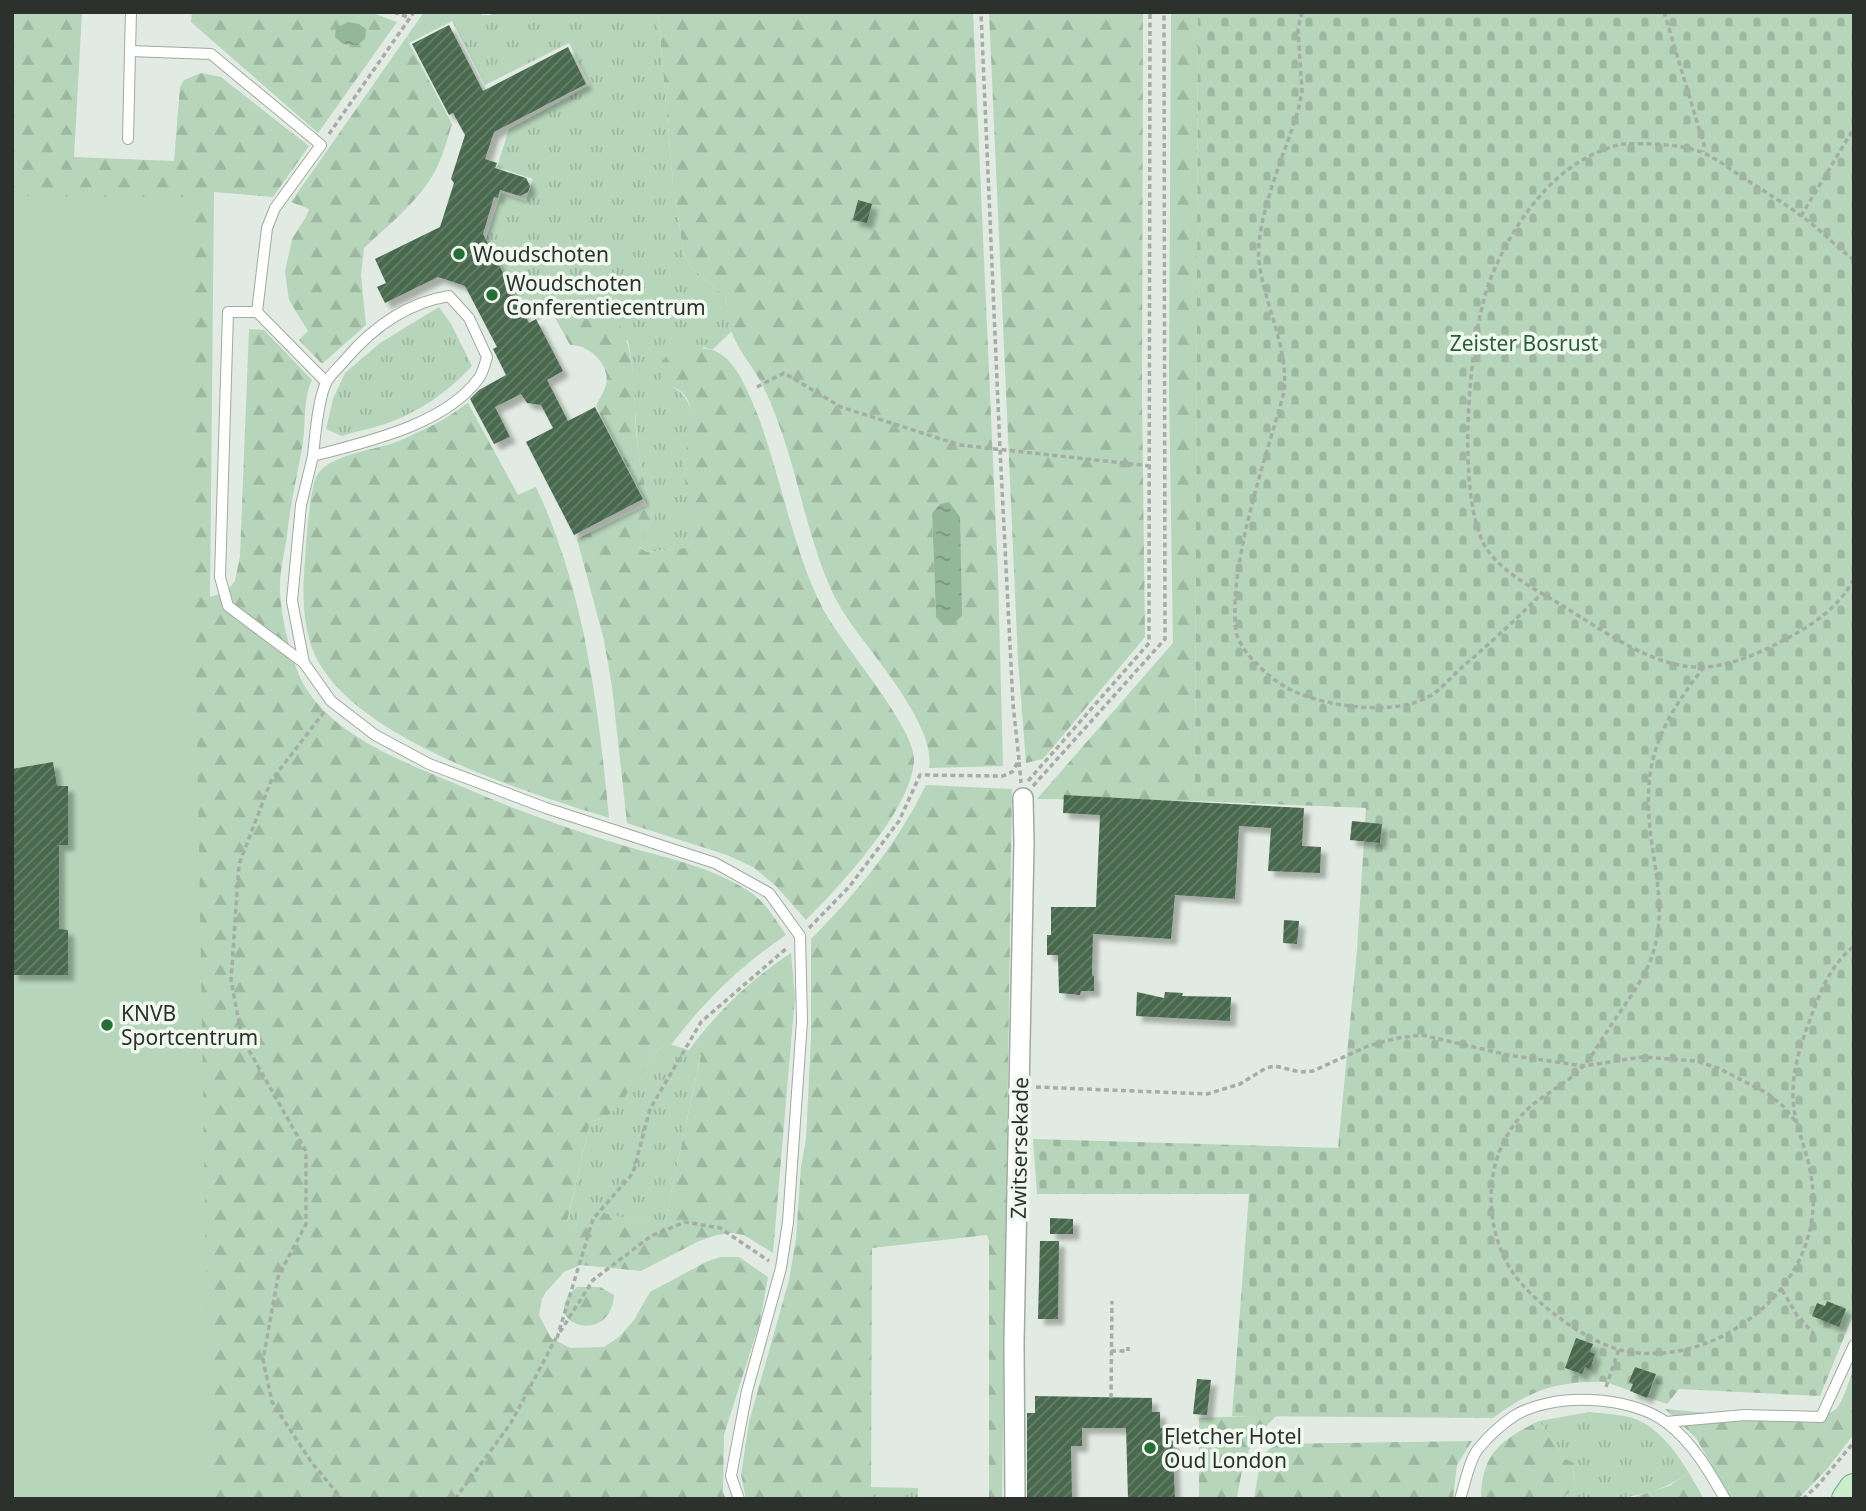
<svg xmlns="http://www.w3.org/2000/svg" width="1866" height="1511" font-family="'Noto Sans',sans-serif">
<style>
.grass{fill:url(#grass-tufts)}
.forest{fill:url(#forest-firs);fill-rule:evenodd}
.cemetery{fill:url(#cemetery-stones)}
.pitch{fill:#b6d5ba}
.water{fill:url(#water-ripples)}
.building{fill:url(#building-hatch);filter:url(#shadow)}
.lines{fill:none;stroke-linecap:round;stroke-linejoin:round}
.service-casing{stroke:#a0aaa1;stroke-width:12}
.minor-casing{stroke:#a0aaa1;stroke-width:22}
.primary-casing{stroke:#7aa580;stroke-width:32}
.path{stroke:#a5ada6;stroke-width:3.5;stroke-dasharray:5 3.5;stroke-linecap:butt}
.service{stroke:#fff;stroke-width:10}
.minor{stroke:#fff;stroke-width:19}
.primary{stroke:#c8eece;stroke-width:30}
.poi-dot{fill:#276d38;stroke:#eff9f0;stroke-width:2.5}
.labels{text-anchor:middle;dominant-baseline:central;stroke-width:7;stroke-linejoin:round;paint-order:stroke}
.poi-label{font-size:21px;fill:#2d312d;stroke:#eff9f0;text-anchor:start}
.park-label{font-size:21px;fill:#2b5e36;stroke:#eff9f0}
.street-label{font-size:21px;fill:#2d312d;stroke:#eff9f0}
</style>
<defs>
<pattern id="grass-tufts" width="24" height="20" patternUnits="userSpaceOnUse" patternTransform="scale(1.75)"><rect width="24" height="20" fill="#b6d5ba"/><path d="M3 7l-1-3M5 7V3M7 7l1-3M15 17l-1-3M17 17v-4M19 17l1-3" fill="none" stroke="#9db7a0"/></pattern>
<pattern id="forest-firs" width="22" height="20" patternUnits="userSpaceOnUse" patternTransform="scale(1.75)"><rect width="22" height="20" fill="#b6d5ba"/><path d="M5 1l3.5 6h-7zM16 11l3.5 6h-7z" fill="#9db7a0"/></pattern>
<pattern id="cemetery-stones" width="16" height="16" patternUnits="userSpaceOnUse" patternTransform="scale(1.75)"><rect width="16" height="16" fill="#b6d5ba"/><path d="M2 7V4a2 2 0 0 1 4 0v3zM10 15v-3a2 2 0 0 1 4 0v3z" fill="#9db7a0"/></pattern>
<pattern id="water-ripples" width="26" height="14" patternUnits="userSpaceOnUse" patternTransform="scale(1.75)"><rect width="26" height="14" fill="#94b699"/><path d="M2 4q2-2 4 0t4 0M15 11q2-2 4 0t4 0" fill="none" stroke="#79957d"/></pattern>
<pattern id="building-hatch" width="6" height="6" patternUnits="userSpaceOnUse" patternTransform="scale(1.75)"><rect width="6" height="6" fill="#4a694f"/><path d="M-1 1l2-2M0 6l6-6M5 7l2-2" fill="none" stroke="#687f6b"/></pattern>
<filter id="shadow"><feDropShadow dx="6" dy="6" stdDeviation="2" flood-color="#0004"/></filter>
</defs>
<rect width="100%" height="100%" fill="#e1ebe3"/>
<path class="grass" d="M424 12H480L482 15H491L493 12H658L673 184 684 256 693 269 725 296 731 332 712 350 704 347 670 385C708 407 684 437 684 469 684 476 687 484 689 491 691 507 694 524 693 540L692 544 685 548 647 552 639 546 645 531 655 517C646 491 639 466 637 438 634 406 635 373 628 341L571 305 537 321 534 314 527 318 486 239 501 193 526 201 533 179 497 167 509 129 590 85 569 43 485 85 452 21 409 43 408 35Z
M439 307 451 324 472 366C447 393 419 412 385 424 371 429 356 431 342 436L326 429 333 399 345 373 380 343Z
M665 1045H673L701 1054 664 1226 580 1209 576 1225 567 1223 590 1122 607 1117 658 1050Z
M1589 1412C1607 1414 1628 1414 1644 1423 1663 1434 1678 1455 1689 1473 1645 1502 1613 1499 1562 1499L1573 1489 1574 1464 1565 1459 1539 1421Z
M871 1487 918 1488V1499H871Z"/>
<path class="forest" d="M12 12H82L74 157 174 161 180 87 184 80 201 73 221 77 309 146 273 197 214 192 210 597 226 592 235 581 240 556 249 329 264 330 312 380C303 398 306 422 303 442 298 473 290 504 287 536 284 554 279 575 280 593 282 620 289 650 299 675 323 731 399 760 451 782 508 807 565 828 625 846 667 858 716 868 753 894 767 905 776 920 786 935 741 965 703 1002 671 1045H665L658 1050 618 1106 607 1117 590 1122 567 1222 576 1225 580 1208 664 1226 701 1055 689 1050C717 1012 751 979 791 953L795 997 773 1253 744 1235 732 1233 717 1235 699 1241 641 1271 580 1265 564 1272 546 1292 542 1299 539 1315 551 1338 570 1348 604 1347 619 1337 634 1320 650 1292 706 1262 720 1257H739L768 1277 760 1321 724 1435 723 1492 726 1499H87L12 642Z
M192 12H370L397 22 318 133 191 22Z
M658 12H973L998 574 1003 766 929 768C937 724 867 650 844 613 815 568 802 494 785 442 779 424 772 405 764 388 755 369 739 352 732 333 727 322 728 308 725 296L693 269 684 256 673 184ZM940 504 960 517 959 530 936 617 932 513Z
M989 12H1143L1142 397 1145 637 1043 759 1026 763 1018 660Z
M1171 12H1198L1195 801 1037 799 1173 643 1169 388Z
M408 35 409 43 452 124C446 143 441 164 429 181 412 207 386 227 364 248L361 275 366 325 322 364 299 340 308 331 289 300 285 272 292 239 306 217 309 209 291 202Z
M584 302C643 309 632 397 637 439 639 466 646 491 655 517L645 531 639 547 647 552 685 548 692 544 693 540C694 516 685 493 684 470 683 439 711 393 661 383L662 361C671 351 678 350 690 349 705 347 717 349 728 360 742 374 751 399 758 416 781 477 793 550 822 607 839 642 915 726 914 760 912 809 840 886 806 920L776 886 753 867 727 855 627 823 612 687 604 640 577 539 647 505 596 406C599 399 604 392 606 385 611 365 589 344 570 345L553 314 571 305Z
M468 403 518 495 536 487C585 592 598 704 609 818 525 792 365 742 319 663 302 633 302 593 305 560 306 543 310 487 317 475 329 455 373 450 394 443 402 440 410 436 418 432 436 425 452 414 468 403Z
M926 785 1012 789 1002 1499H989V1241L987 1235 872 1248 871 1499H746L741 1475 749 1422 789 1280 796 1239 801 1167 806 1139 811 1038V939C858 892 897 844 926 785Z
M577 1287H600L614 1295C611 1349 534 1322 577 1287Z
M1854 1367V1434L1827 1469 1798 1499H1731L1696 1438 1665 1409C1695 1411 1820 1429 1837 1408 1844 1400 1850 1377 1854 1367Z
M1277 1415C1246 1446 1244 1457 1237 1499H1199V1418Z
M1539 1421 1565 1459 1574 1463 1573 1489 1562 1499H1481C1481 1454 1502 1439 1539 1421Z
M1472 1441 1457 1465 1453 1499H1254L1261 1457 1275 1444Z
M1689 1473 1704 1499H1628L1669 1486Z"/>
<path class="cemetery" d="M1198 12H1854V1313L1820 1396 1679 1389 1667 1404 1606 1382C1561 1380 1529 1390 1493 1418L1232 1416 1249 1194H1037L1033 1139 1338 1148 1357 950 1366 808 1195 801Z"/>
<path class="pitch" d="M12 196 188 197 210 1499H12Z"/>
<path class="water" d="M348 22 359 24 366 29 365 39 357 45 343 44 335 37 336 28Z
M949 502 960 517 962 615 953 625H943L936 617 932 513 940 504Z"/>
<path class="building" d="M449 25 483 91 568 47 586 84 494 132 485 159 497 163 495 168 526 178 530 186 528 192 520 196 500 190 498 198 494 197 483 234 529 323 536 319 563 371 547 380 568 421 595 407 643 499 574 535 526 442 553 428 541 405 527 403 521 394 495 407 510 437 494 444 470 399 479 390 506 375 493 349 497 347 465 286 438 277 385 303 377 287 386 283 375 259 440 227 454 183 451 179 465 135 453 113 449 115 412 44Z
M858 200 872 204 867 223 853 220Z
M53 762 57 786H68V845H59V929L68 930V975H12V769Z
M1064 795 1304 808 1302 846 1321 847 1320 873 1268 871 1271 828 1239 826 1235 899 1175 895 1171 939 1093 934 1092 975 1094 976V991H1081L1080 995 1059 993 1058 955H1047V935H1051V907H1096L1100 815 1063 813Z
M1352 821 1382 824 1380 843 1350 840Z
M1284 920 1299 921 1297 944 1283 943Z
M1137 992 1164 998 1165 992 1183 993 1182 996 1231 997 1230 1021 1136 1016Z
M1050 1218 1073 1219V1234H1050Z
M1040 1241H1059L1058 1319H1038Z
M1827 1301 1846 1309 1839 1327 1812 1316 1817 1303 1825 1306Z
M1576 1338 1593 1344 1590 1352 1595 1354 1590 1369 1585 1367 1582 1374 1565 1368Z
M1635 1367 1656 1374 1647 1398 1630 1391 1633 1384 1629 1382Z
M1197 1379 1211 1380 1207 1415 1193 1414Z
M1035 1396 1152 1398V1412H1160V1428L1172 1427 1175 1499H1128L1126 1428H1082V1446H1071L1072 1499H1027V1413H1035Z"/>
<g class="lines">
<defs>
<path id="service" d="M130 51 131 12
M128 139 130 51 211 54 321 145 275 208 267 228 257 312
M449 296 469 318 487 357C485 364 483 372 479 378 445 425 366 442 313 456 315 437 318 397 327 381 332 373 339 367 345 360 373 327 406 303 449 296Z
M313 456 301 505 292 601 304 663 331 701 375 735 429 764 546 808 715 863 769 893 800 936 802 1021 788 1222 781 1268 747 1391 731 1476 739 1499
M304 663 228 606 220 577 228 312H257L326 382
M1666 1422 1745 1415 1821 1417 1854 1345
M1460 1499C1465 1484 1469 1461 1478 1449 1487 1438 1502 1424 1514 1416 1552 1392 1631 1395 1667 1423 1693 1443 1709 1471 1725 1499"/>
<path id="minor" d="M1015 1499 1014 1342 1024 843 1023 798"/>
<path id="primary" d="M1847 1499 1854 1489"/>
</defs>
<use href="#service" class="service-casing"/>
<use href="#minor" class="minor-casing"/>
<use href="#primary" class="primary-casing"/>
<path class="path" d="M394 12 410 18
M1302 12 1298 29 1302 91 1298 111C1285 153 1255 219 1259 261 1264 304 1289 348 1284 392 1266 459 1228 563 1236 631 1238 643 1247 654 1255 662 1266 674 1279 684 1293 691 1329 707 1393 716 1428 697 1440 691 1450 678 1460 669 1488 645 1516 620 1542 593
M1664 12 1704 145 1703 152
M329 134 414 12
M1801 216 1854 128
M1854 260C1835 246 1819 228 1800 215 1781 201 1760 189 1741 176 1728 168 1715 157 1701 152 1679 144 1648 143 1625 144 1617 144 1610 148 1603 150 1549 170 1510 229 1490 280 1469 335 1455 494 1485 546 1501 573 1537 590 1563 606 1604 631 1657 671 1707 667 1735 664 1760 653 1784 640 1813 625 1838 608 1854 579
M757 387 784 373 841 407 960 445 1150 466
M1704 667C1654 731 1640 769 1653 851 1658 886 1664 918 1653 953 1644 981 1624 1005 1608 1030 1600 1041 1594 1054 1585 1064 1571 1081 1548 1092 1531 1106 1484 1147 1480 1219 1511 1270 1531 1301 1584 1340 1620 1350 1661 1360 1710 1348 1744 1323 1792 1290 1822 1235 1811 1176 1807 1148 1793 1124 1793 1096 1792 1067 1804 1035 1814 1009 1823 985 1833 963 1854 946
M324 712 271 781 239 864 231 980 242 1038 306 1151V1224L278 1277 263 1360 272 1402 312 1463 342 1499
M1019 762 1021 783
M1028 781 1149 643 1150 12
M1033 786 1165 639 1164 12
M809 928 849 887 899 821 920 775 1003 776 1012 772 1019 760 1013 704 1000 449 981 12
M1036 1087 1207 1094 1240 1084 1266 1068 1275 1066 1300 1072 1313 1071 1368 1046 1398 1038 1422 1035 1508 1055 1584 1066 1642 1057 1696 1061 1718 1068 1767 1093 1784 1107 1796 1122
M1782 1290 1797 1315 1814 1334
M560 1332 593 1280 651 1236 685 1222 720 1228 769 1261
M557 1338 593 1219 633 1173 650 1109 701 1022 788 947
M1111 1351H1128V1347
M1606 1387 1619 1349
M1111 1398 1112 1301
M455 1499 511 1423 556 1338
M1803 1499 1819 1484 1854 1442"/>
<use href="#service" class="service"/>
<use href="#minor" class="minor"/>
<use href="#primary" class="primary"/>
</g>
<g class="poi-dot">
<circle cx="459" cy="254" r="7"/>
<circle cx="492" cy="295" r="7"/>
<circle cx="107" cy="1025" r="7"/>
<circle cx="1150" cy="1448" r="7"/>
</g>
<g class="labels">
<g class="poi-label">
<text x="473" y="254">Woudschoten</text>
<text x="506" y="283">Woudschoten<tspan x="506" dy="24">Conferentiecentrum</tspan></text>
<text x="121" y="1013">KNVB<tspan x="121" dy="24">Sportcentrum</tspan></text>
<text x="1164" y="1436">Fletcher Hotel<tspan x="1164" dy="24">Oud London</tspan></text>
</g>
<g class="park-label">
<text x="1524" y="343">Zeister Bosrust</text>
</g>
<g class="street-label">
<text transform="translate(1019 1148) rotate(-89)">Zwitsersekade</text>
</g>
</g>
<rect width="1866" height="1511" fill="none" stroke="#2d312d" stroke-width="28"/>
</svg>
